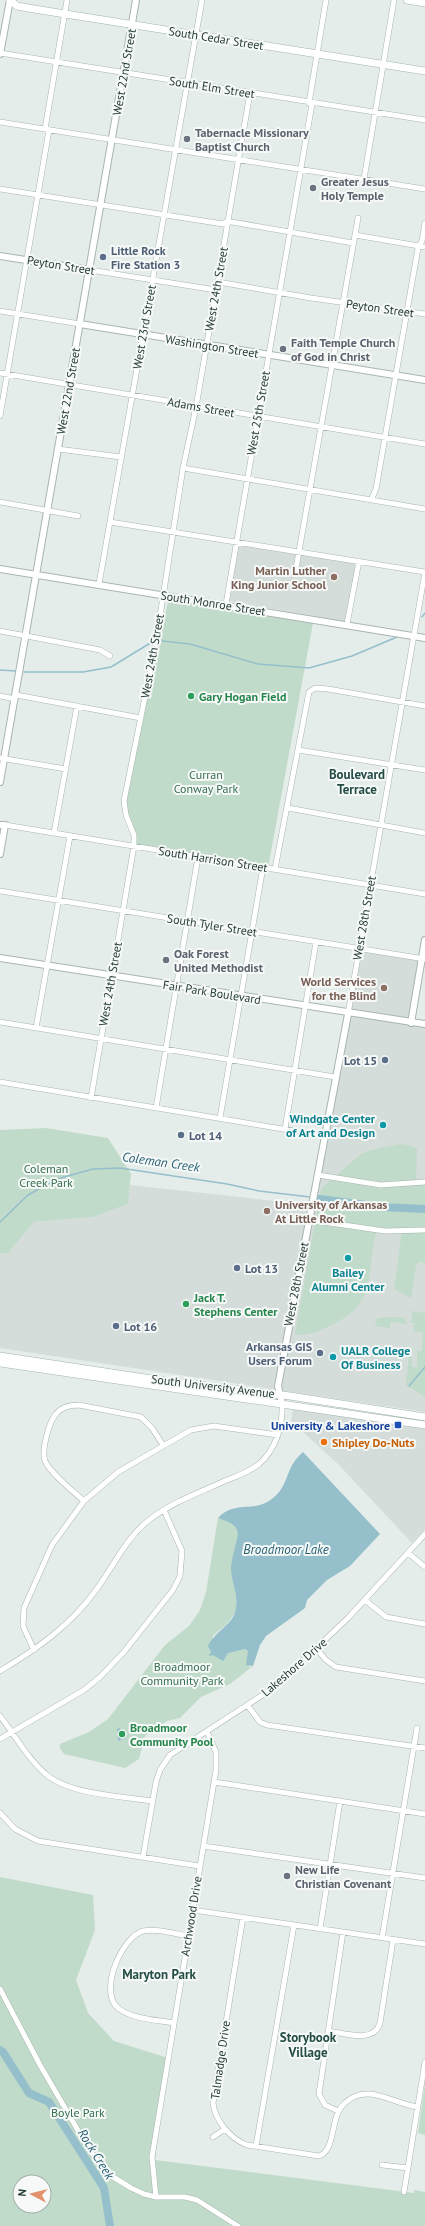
<svg xmlns="http://www.w3.org/2000/svg" width="425" height="2226" font-family="'PT Sans',sans-serif">
<style>
.built{fill:#d4ddd9}
.green{fill:#c1dbca;fill-rule:evenodd}
.water{fill:#94bfcb}
.lines{fill:none;stroke-linecap:round;stroke-linejoin:round}
.stream{stroke:#94bfcb;stroke-width:1.5}
.river{stroke:#94bfcb;stroke-width:8}
.minor-casing{stroke:#a8b5b1;stroke-width:6}
.tertiary-casing{stroke:#a8b5b1;stroke-width:8}
.secondary-casing{stroke:#a2b4af;stroke-width:8}
.minor{stroke:#fff;stroke-width:5}
.tertiary{stroke:#fff;stroke-width:6}
.secondary{stroke:#fff;stroke-width:7}
.worship-dot{fill:#6b7280;stroke:#f6f9f8;stroke-width:1.5}
.service-dot{fill:#5c6f8a;stroke:#f6f9f8;stroke-width:1.5}
.education-dot{fill:#8d6e63;stroke:#f6f9f8;stroke-width:1.5}
.leisure-dot{fill:#2e9e5b;stroke:#f6f9f8;stroke-width:1.5}
.culture-dot{fill:#0f9aa8;stroke:#f6f9f8;stroke-width:1.5}
.transit-dot{fill:#1a4fb4;stroke:#f6f9f8;stroke-width:1.5}
.food-dot{fill:#e8710a;stroke:#f6f9f8;stroke-width:1.5}
.labels{text-anchor:middle;dominant-baseline:central;stroke-width:4;stroke-linejoin:round;paint-order:stroke}
.street-label{font-size:12px;fill:#263d38;stroke:#f6f9f8}
.worship-label{font-size:12px;font-weight:bold;fill:#5b616d;stroke:#f6f9f8;text-anchor:start}
.service-label{font-size:12px;font-weight:bold;fill:#4e5e75;stroke:#f6f9f8;text-anchor:start}
.education-label{font-size:12px;font-weight:bold;fill:#785e54;stroke:#f6f9f8;text-anchor:end}
.leisure-label{font-size:12px;font-weight:bold;fill:#27864d;stroke:#f6f9f8;text-anchor:start}
.park-label{font-size:12px;fill:#356f4f;stroke:#f6f9f8}
.culture-label{font-size:12px;font-weight:bold;fill:#0d838f;stroke:#f6f9f8;text-anchor:end}
.transit-label{font-size:12px;font-weight:bold;fill:#164399;stroke:#f6f9f8;text-anchor:end}
.food-label{font-size:12px;font-weight:bold;fill:#c56008;stroke:#f6f9f8;text-anchor:start}
.neighbourhood-label{font-size:13px;font-weight:bold;fill:#244d46;stroke:#f6f9f8}
.water-label{font-size:13px;font-style:italic;fill:#276173;stroke:#f6f9f8}
</style>
<rect width="100%" height="100%" fill="#e5edea"/>
<path class="built" d="M238 545 358 562 348 622 229 601Z
M359 948 422 958 411 1022 425 1025V1412L0 1348V1253H8L34 1222 93 1217 128 1204 130 1185 312 1205Z
M293 1409 425 1429V1529L412 1543 338 1464 291 1421Z"/>
<path class="green" d="M169 597 313 623 268 868 134 846 124 801Z
M46 1128 108 1138 131 1174 128 1204 93 1217 34 1222 8 1253H0V1130Z
M401 1144 412 1146 417 1149 416 1181 425 1184V1263L419 1262 416 1266 411 1298 394 1289 402 1231 377 1230C364 1277 380 1305 325 1328 317 1332 303 1337 295 1334L320 1194 323 1187 361 1154 371 1150Z
M411 1311 425 1313V1397L406 1385 409 1356 412 1357 411 1366 417 1368V1351H422L423 1332 413 1331 415 1323H410L413 1318Z
M392 1317 405 1318 407 1324 391 1322 390 1328 375 1326 377 1318Z
M218 1518C224 1521 234 1522 237 1528 243 1540 234 1556 232 1567 229 1580 243 1601 233 1616 229 1623 219 1630 213 1636V1655L245 1649 248 1651 249 1667 253 1666 230 1684 201 1697 180 1718 167 1721 145 1736 139 1759 125 1768 64 1754 60 1748V1744L89 1732 108 1719 165 1645 189 1626 200 1610 206 1592Z
M0 1877 93 1895 95 1930 76 1980 88 2013 114 2041 168 2058 155 2160 414 2193V2190L425 2192V2226H0ZM20 2182H44V2206H20Z
M425 2084V2135L418 2133Z"/>
<path class="water" d="M303 1452 380 1534 350 1566 327 1580 307 1600 305 1608 266 1636 260 1645 253 1666 246 1665 248 1651 245 1649 228 1653 223 1661 213 1655 210 1656 209 1655 211 1652 208 1646C215 1632 230 1625 234 1615 241 1598 231 1584 231 1568 232 1557 236 1545 238 1534 237 1523 227 1522 218 1518 234 1501 251 1512 269 1501 291 1487 283 1469 303 1452Z
M120 1728 125 1738 118 1741 117 1729Z"/>
<g class="lines">
<path class="stream" d="M422 617 425 613
M162 641 190 644 258 664 309 668 352 656 397 637
M0 670 16 671
M24 672H83L111 667 152 642
M0 1222 28 1195 57 1179 93 1169 120 1168 227 1184 259 1191 310 1197
M409 1386 425 1367"/>
<path class="river" d="M320 1199 381 1207 425 1209
M0 2050 3 2052 29 2093 49 2102 104 2188 110 2226"/>
<defs>
<path id="minor" d="M0 53 425 120
M309 103 326 0
M0 122 425 189
M45 129 67 0
M364 179 394 0
M0 189 223 224 228 221 232 222 353 243
M355 235 425 247
M90 270 216 290
M218 282 311 298 425 314
M0 311 80 324
M0 373 425 444
M0 416 49 130
M58 449 121 457
M183 468 425 509
M371 500 376 489 418 248 422 241 425 223
M0 502 78 516
M110 522 425 572
M295 574 358 218
M99 584 202 0
M226 604 312 104
M347 624 359 561
M0 631 100 650 110 656
M16 695 141 718
M0 696 15 699
M298 750 425 770
M0 758 66 769
M288 808 425 833
M5 825 425 894
M54 833 77 706
M275 869 309 692 315 688 328 689 425 706
M0 891 425 959
M348 1014 425 572
M0 1022 335 1077
M36 1028 70 836
M0 1082 325 1136
M91 1098 134 846V835L126 815 124 801 156 642 183 468 196 407 250 93
M156 1108 198 857
M220 1118 263 867
M285 1129 316 942
M318 1175 381 1185 425 1182
M309 1220 385 1231 425 1230
M84 1501C73 1491 51 1474 45 1461 41 1451 49 1422 56 1414 61 1407 71 1405 79 1405L141 1417 152 1428 163 1445
M408 1553 425 1567
M365 1600 386 1617 425 1624
M316 1648 326 1660 336 1667 425 1681
M34 1650 23 1626 24 1608 52 1545 84 1501 118 1472 191 1430 214 1426 278 1435
M0 1671C37 1649 71 1625 96 1590 114 1566 125 1539 149 1520 172 1502 201 1492 227 1480 238 1476 250 1471 259 1464 276 1449 283 1426 282 1404
M248 1706 260 1722 267 1725 425 1748
M0 1716C15 1735 29 1761 48 1776 73 1795 122 1796 152 1801
M0 1739 84 1690 100 1677 123 1653 173 1590 180 1576 182 1551 164 1510
M214 1782 425 1814
M0 1813 15 1829 38 1841 199 1866
M203 1846 425 1878
M143 1857 156 1782 160 1770 170 1755 275 1687 348 1618 425 1534
M193 1910 425 1944
M243 1917 213 2103C215 2121 231 2139 247 2145L319 2156C337 2150 329 2116 345 2103 367 2082 393 2104 418 2107
M320 1929 340 1801
M382 1938 417 1728
M0 1989 40 2065 90 2151 110 2175 131 2188 144 2194 156 2197H185L197 2200 238 2226
M174 2023C157 2020 128 2019 116 2006 100 1988 122 1937 143 1931 157 1928 175 1934 188 1936
M328 2031C344 2033 374 2044 380 2023L393 1940
M338 2111 325 2105 319 2094 343 1932
M213 2137 225 2129
M256 2146 294 1925
M382 2165 408 2168
M404 2192 425 2062
M156 2197 152 2157 216 1770V1752L207 1732"/>
<path id="tertiary" d="M0 54 10 0
M0 256 90 270
M80 324 425 380
M0 569 425 638
M0 782 136 0
M0 825H5L0 854
M0 958 425 1024
M411 1023 425 940
M282 1404 278 1386 348 1014"/>
<path id="secondary" d="M10 0 17 6 34 9 425 71
M407 0 425 3
M0 1356 158 1380 290 1396 425 1417
M0 1363 425 1425"/>
</defs>
<use href="#minor" class="minor-casing"/>
<use href="#tertiary" class="tertiary-casing"/>
<use href="#secondary" class="secondary-casing"/>
<use href="#minor" class="minor"/>
<use href="#tertiary" class="tertiary"/>
<use href="#secondary" class="secondary"/>
</g>
<g class="worship-dot">
<circle cx="187" cy="139" r="4"/>
<circle cx="313" cy="188" r="4"/>
<circle cx="283" cy="349" r="4"/>
<circle cx="166" cy="960" r="4"/>
<circle cx="287" cy="1876" r="4"/>
</g>
<g class="service-dot">
<circle cx="103" cy="257" r="4"/>
<circle cx="385" cy="1060" r="4"/>
<circle cx="181" cy="1135" r="4"/>
<circle cx="237" cy="1268" r="4"/>
<circle cx="116" cy="1326" r="4"/>
<circle cx="320" cy="1353" r="4"/>
</g>
<g class="education-dot">
<circle cx="334" cy="577" r="4"/>
<circle cx="384" cy="988" r="4"/>
<circle cx="267" cy="1211" r="4"/>
</g>
<g class="leisure-dot">
<circle cx="191" cy="696" r="4"/>
<circle cx="186" cy="1304" r="4"/>
<circle cx="122" cy="1734" r="4"/>
</g>
<g class="culture-dot">
<circle cx="383" cy="1125" r="4"/>
<circle cx="348" cy="1258" r="4"/>
<circle cx="333" cy="1357" r="4"/>
</g>
<rect class="transit-dot" x="394" y="1421" width="8" height="8" rx="2"/>
<circle class="food-dot" cx="324" cy="1442" r="4"/>
<g class="labels">
<g class="street-label">
<text transform="translate(216 38) rotate(9)">South Cedar Street</text>
<text transform="translate(124 72) rotate(-80)">West 22nd Street</text>
<text transform="translate(212 87) rotate(9)">South Elm Street</text>
<text transform="translate(61 265) rotate(9)">Peyton Street</text>
<text transform="translate(216 289) rotate(-80)">West 24th Street</text>
<text transform="translate(380 308) rotate(8)">Peyton Street</text>
<text transform="translate(144 327) rotate(-80)">West 23rd Street</text>
<text transform="translate(212 346) rotate(9)">Washington Street</text>
<text transform="translate(68 391) rotate(-80)">West 22nd Street</text>
<text transform="translate(201 407) rotate(10)">Adams Street</text>
<text transform="translate(258 413) rotate(-80)">West 25th Street</text>
<text transform="translate(213 603) rotate(9)">South Monroe Street</text>
<text transform="translate(152 656) rotate(-80)">West 24th Street</text>
<text transform="translate(213 859) rotate(9)">South Harrison Street</text>
<text transform="translate(364 918) rotate(-80)">West 28th Street</text>
<text transform="translate(212 925) rotate(9)">South Tyler Street</text>
<text transform="translate(110 984) rotate(-80)">West 24th Street</text>
<text transform="translate(212 992) rotate(9)">Fair Park Boulevard</text>
<text transform="translate(296 1284) rotate(-79)">West 28th Street</text>
<text transform="translate(213 1386) rotate(7)">South University Avenue</text>
<text transform="translate(294 1667) rotate(-41)">Lakeshore Drive</text>
<text transform="translate(191 1916) rotate(-81)">Archwood Drive</text>
<text transform="translate(220 2060) rotate(-82)">Talmadge Drive</text>
</g>
<g class="worship-label">
<text x="195" y="132">Tabernacle Missionary<tspan x="195" dy="14">Baptist Church</tspan></text>
<text x="321" y="181">Greater Jesus<tspan x="321" dy="14">Holy Temple</tspan></text>
<text x="291" y="342">Faith Temple Church<tspan x="291" dy="14">of God in Christ</tspan></text>
<text x="174" y="953">Oak Forest<tspan x="174" dy="14">United Methodist</tspan></text>
<text x="295" y="1869">New Life<tspan x="295" dy="14">Christian Covenant</tspan></text>
</g>
<g class="service-label">
<text x="111" y="250">Little Rock<tspan x="111" dy="14">Fire Station 3</tspan></text>
<text x="377" y="1060" text-anchor="end">Lot 15</text>
<text x="189" y="1135">Lot 14</text>
<text x="245" y="1268">Lot 13</text>
<text x="124" y="1326">Lot 16</text>
<text x="312" y="1346" text-anchor="end">Arkansas GIS<tspan x="312" dy="14">Users Forum</tspan></text>
</g>
<g class="education-label">
<text x="326" y="570">Martin Luther<tspan x="326" dy="14">King Junior School</tspan></text>
<text x="376" y="981">World Services<tspan x="376" dy="14">for the Blind</tspan></text>
<text x="275" y="1204" text-anchor="start">University of Arkansas<tspan x="275" dy="14">At Little Rock</tspan></text>
</g>
<g class="leisure-label">
<text x="199" y="696">Gary Hogan Field</text>
<text x="194" y="1297">Jack T.<tspan x="194" dy="14">Stephens Center</tspan></text>
<text x="130" y="1727">Broadmoor<tspan x="130" dy="14">Community Pool</tspan></text>
</g>
<g class="park-label">
<text x="206" y="774">Curran<tspan x="206" dy="14">Conway Park</tspan></text>
<text x="46" y="1168">Coleman<tspan x="46" dy="14">Creek Park</tspan></text>
<text x="182" y="1666">Broadmoor<tspan x="182" dy="14">Community Park</tspan></text>
<text x="78" y="2112">Boyle Park</text>
</g>
<g class="culture-label">
<text x="375" y="1118">Windgate Center<tspan x="375" dy="14">of Art and Design</tspan></text>
<text x="348" y="1272" text-anchor="middle">Bailey<tspan x="348" dy="14">Alumni Center</tspan></text>
<text x="341" y="1350" text-anchor="start">UALR College<tspan x="341" dy="14">Of Business</tspan></text>
</g>
<g class="transit-label">
<text x="390" y="1425">University &amp; Lakeshore</text>
</g>
<g class="food-label">
<text x="332" y="1442">Shipley Do-Nuts</text>
</g>
<g class="neighbourhood-label">
<text x="357" y="774">Boulevard<tspan x="357" dy="15">Terrace</tspan></text>
<text x="159" y="1974">Maryton Park</text>
<text x="308" y="2037">Storybook<tspan x="308" dy="15">Village</tspan></text>
</g>
<g class="water-label">
<text transform="translate(161 1162) rotate(8)">Coleman Creek</text>
<text x="286" y="1549">Broadmoor Lake</text>
<text transform="translate(96 2154) rotate(58)">Rock Creek</text>
</g>
</g>
<g transform="translate(32 2194) rotate(277)"><circle r="19" fill="#f6f9f8" stroke="#a3aeab"/>
<path d="M0-3L7 15L0 10L-7 15Z" fill="#e3926d"/>
<text y="-6" font-size="11" font-weight="bold" text-anchor="middle" fill="#263d38">N</text>
</g>
</svg>
